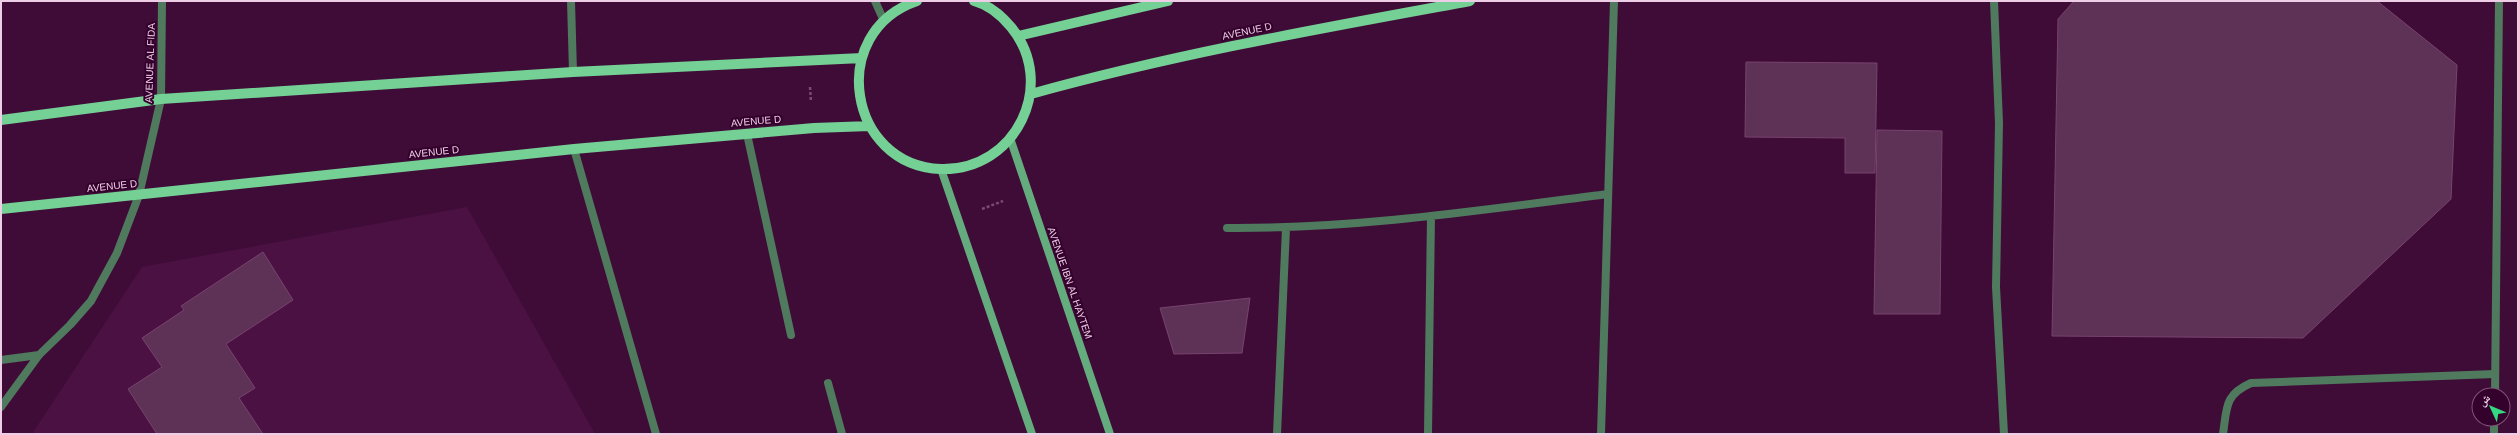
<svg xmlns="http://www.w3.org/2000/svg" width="2519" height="435" font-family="Helvetica,'Noto Naskh Arabic',sans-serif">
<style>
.built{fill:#4b1142}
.building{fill:#5e3156;stroke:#79436f}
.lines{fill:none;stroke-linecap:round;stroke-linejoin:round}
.path{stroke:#784b70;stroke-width:2.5;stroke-dasharray:3 2;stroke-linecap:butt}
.service{stroke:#4f7a5e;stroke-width:8}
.minor{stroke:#4f7a5e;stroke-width:8}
.tertiary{stroke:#4f7a5e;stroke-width:8}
.secondary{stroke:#64ab7d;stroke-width:8}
.primary{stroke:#74d095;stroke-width:10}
.labels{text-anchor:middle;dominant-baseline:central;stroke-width:4;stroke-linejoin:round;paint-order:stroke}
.street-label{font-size:10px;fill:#eecee6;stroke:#34012d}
</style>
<rect width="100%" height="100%" fill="#3f0c37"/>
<path class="built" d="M467 207 595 434H32L142 267Z"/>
<path class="building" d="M2074 1H2377L2457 65 2451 199 2303 338 2052 336 2058 19Z
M1746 62 1877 63 1875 173H1845V138L1745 137Z
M1877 130 1942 131 1940 314H1874Z
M263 252 293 300 226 344 255 388 239 398 263 434H157L128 389 162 367 142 338 184 310 181 306Z
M1250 298 1242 353 1174 354 1160 308Z"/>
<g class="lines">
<path class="path" d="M810 87 811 102
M982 209 1003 201"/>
<path class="service" d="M747 134 791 335
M2223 434C2227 408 2224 395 2251 383L2495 374"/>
<path class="minor" d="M571 1 573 72
M1994 1 1999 123 1996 287 2004 434
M574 149 656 434
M1227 228C1355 229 1482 210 1608 194
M1 360 39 355
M828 383 842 434
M2495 395 2499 1
M1 407 39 355 70 325 91 301 117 253 139 195 161 99 162 1
M1277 434 1286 228
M1428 434 1431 216
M1601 434 1614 1
M2494 434V419"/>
<path class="tertiary" d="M875 1 884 21"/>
<path class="secondary" d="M1010 138 1110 434
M941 169 1032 434"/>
<path class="primary" d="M917 1C826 32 848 166 941 169 1016 171 1058 84 1011 27 1001 15 989 5 974 1
M1018 36 1168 1
M1031 94C1175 54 1323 28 1470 1
M1 120 161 99 573 72 862 58
M1 209 574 149 814 128 870 126"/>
</g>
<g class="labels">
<g class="street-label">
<text transform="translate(1247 31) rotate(-12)">AVENUE D</text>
<text transform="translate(150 63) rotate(-88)">AVENUE AL FIDA</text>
<text transform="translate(756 121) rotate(-5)">AVENUE D</text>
<text transform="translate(434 152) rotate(-6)">AVENUE D</text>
<text transform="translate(112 186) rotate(-6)">AVENUE D</text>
<text transform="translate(1070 283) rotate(71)">AVENUE IBN AL HAYTEM</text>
</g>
</g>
<rect width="2519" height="435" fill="none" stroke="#eecee6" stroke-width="4"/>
<g transform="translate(2491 407) rotate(314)"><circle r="19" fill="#34012d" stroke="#7e5377"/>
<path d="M0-3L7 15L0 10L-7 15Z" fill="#34d881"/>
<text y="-6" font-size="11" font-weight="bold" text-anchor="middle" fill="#eecee6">ش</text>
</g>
</svg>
